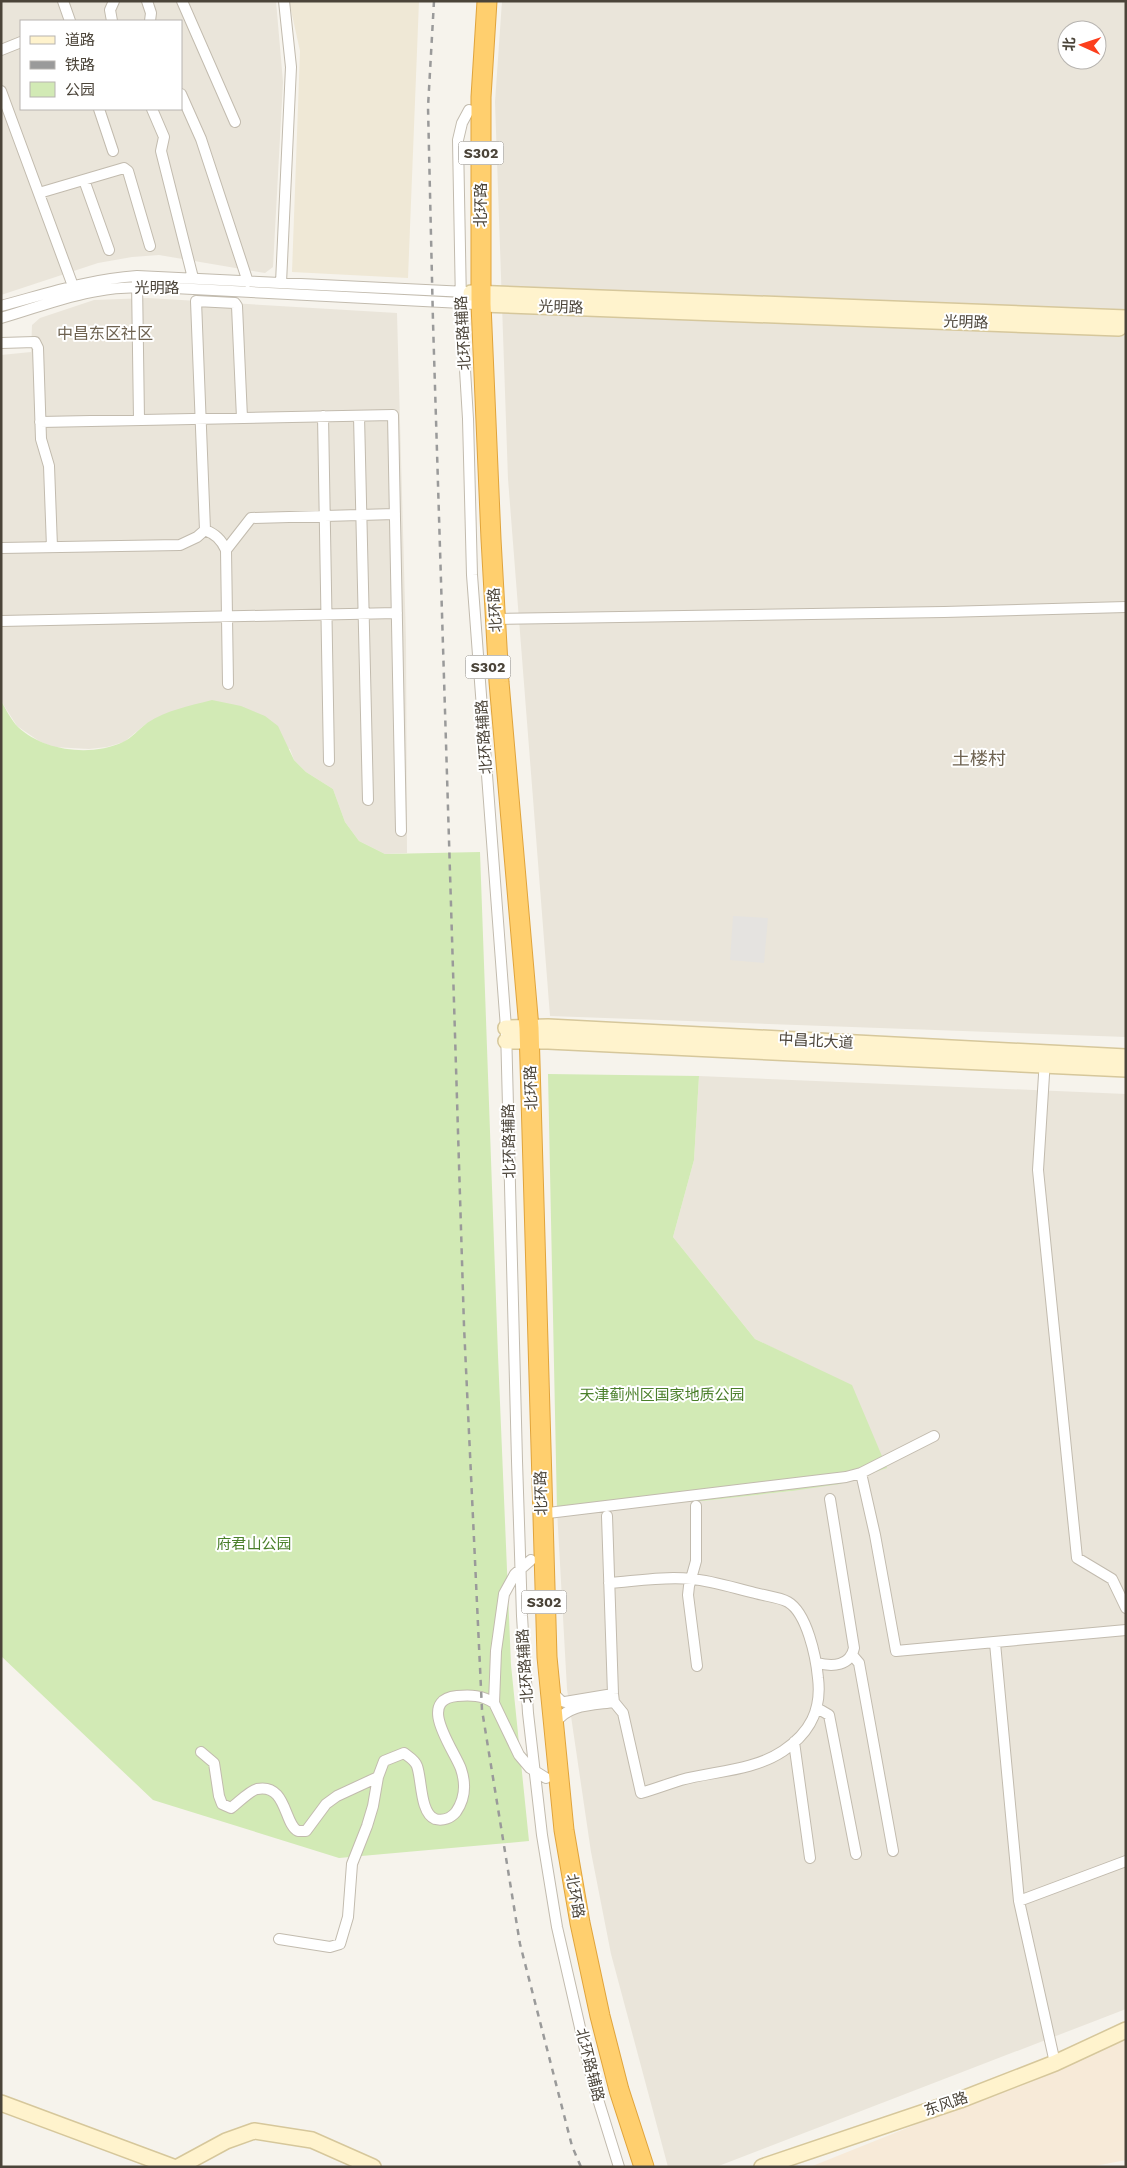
<svg xmlns="http://www.w3.org/2000/svg" width="1127" height="2168" font-family="'Work Sans','Noto Sans SC',sans-serif">
<style>
.residential{fill:#eae5da;fill-rule:evenodd}
.commercial{fill:#f7ead8}
.education{fill:#efe8d6}
.green{fill:#d2eab5}
.parking{fill:#e5e3e0}
.lines{fill:none;stroke-linecap:round;stroke-linejoin:round}
.street-casing{stroke:#c2bbae;stroke-width:12}
.secondary-casing{stroke:#d6c79b;stroke-width:18}
.highway-casing{stroke:#e0a43c;stroke-width:21}
.street{stroke:#fff;stroke-width:10}
.secondary{stroke:#fff3cd;stroke-width:15}
.highway{stroke:#ffcf6e;stroke-width:19}
.rail{stroke:#9a9a9a;stroke-width:2.5;stroke-dasharray:6 6;stroke-linecap:butt}
.labels{text-anchor:middle;dominant-baseline:central;stroke-width:4;stroke-linejoin:round;paint-order:stroke}
.shield{fill:#fff;stroke:#817c74;stroke-width:1}
.shield-label{font-size:14px;font-weight:bold;fill:#4b4439}
.street-label{font-size:15px;fill:#4b4439;stroke:#fff}
.park-label{font-size:15px;fill:#4a7f2a;stroke:#fff}
.neighbourhood-label{font-size:16px;fill:#6e6250;stroke:#fff}
.quarter-label{font-size:18px;fill:#6e6250;stroke:#fff}
</style>
<rect width="100%" height="100%" fill="#f6f3ec"/>
<path class="residential" d="M1 1H276L283 82 273 267 265 273 159 255 132 257 98 263 1 295ZM21 21H181V109H21Z
M502 1H1126V1037L550 1016 508 479 495 102ZM1067 30H1097V60H1067Z
M148 298 397 313 406 640 407 853 385 854 359 841 345 822 333 789 306 772 294 760 290 749 147 723 124 742 107 747 89 749 53 747 39 741 17 726 1 701V355L31 352 32 325 40 318 94 300Z
M699 1076 1126 1094V2009L716 2167H668L611 1954 591 1852 567 1689 557 1510 703 1501 792 1491 852 1386 755 1339 673 1237 694 1160Z"/>
<path class="commercial" d="M1126 2040V2160L1090 2167H810Z"/>
<path class="education" d="M289 1H419L408 278 292 272 300 51Z"/>
<path class="green" d="M212 700 241 706 265 716 278 726 294 760 306 772 333 789 345 822 359 841 385 854 480 852 498 1355 511 1665 529 1841 339 1858 153 1800 1 1656V701C6 709 11 720 18 727 43 751 91 757 123 742 132 738 139 729 147 723 167 710 189 706 212 700Z
M548 1074 699 1076 694 1160 673 1237 755 1339 852 1385 887 1468 840 1484 792 1491 703 1501 557 1510Z"/>
<path class="parking" d="M733 916 768 918 764 963 730 960Z"/>
<g class="lines">
<defs>
<path id="street" d="M63 1 70 21
M147 1 151 13 150 21
M182 1 235 122
M112 21 110 10 114 1
M1 50 21 42
M1 91 73 286
M181 94 201 139 248 282
M99 109 113 151
M152 109 164 137 161 151 193 278
M469 110 462 123 458 140 461 304 468 419 472 575 506 1028 517 1461 522 1616 528 1713 542 1835 557 1927 592 2080 619 2167
M84 180 109 250
M39 193 124 168 128 171 150 246
M137 281 139 420
M281 283 291 67 284 1
M1 306C46 294 90 279 137 276L467 292
M1 318C33 309 65 296 97 291 123 286 149 287 174 288L481 304
M1 343 35 342 38 348 41 439 49 466 52 547
M323 416 329 761
M359 416 368 800
M40 422 393 415 401 831
M205 530C215 534 221 539 226 550L228 684
M1 548 180 545 197 537 205 530 196 301 235 303 237 306 242 418
M226 550 251 518 395 514
M495 619 944 612 1126 607
M1 621 397 613
M1045 1059 1038 1170 1077 1558 1112 1579 1126 1608
M861 1473 875 1535 896 1651 1126 1630
M696 1506V1561L689 1586 688 1595 697 1666
M548 1513 846 1477 861 1473 934 1436
M607 1516 613 1694 614 1702 623 1713 641 1793C655 1789 668 1784 681 1780 714 1771 753 1771 783 1751 810 1733 822 1710 818 1678 816 1657 807 1613 788 1602 779 1597 765 1596 755 1593 734 1588 713 1581 692 1579 664 1576 636 1581 609 1583
M531 1560 515 1574 504 1594 496 1651 494 1703 519 1755 530 1768 546 1778
M995 1643 1019 1901 1055 2063
M853 1656 859 1663 893 1851
M817 1663C833 1667 850 1666 854 1648L830 1499
M551 1691 561 1701 565 1702 613 1694
M817 1708 829 1715 856 1854
M555 1724C566 1704 594 1705 614 1702
M794 1742 810 1858
M201 1752 214 1763 219 1796 222 1804 231 1808C238 1803 249 1791 257 1789 287 1783 284 1825 298 1831 300 1831 303 1831 306 1831L326 1804 337 1796 378 1777
M1019 1901 1126 1861
M279 1939 330 1947 340 1944 348 1917 352 1864 367 1826 373 1806 378 1777 384 1761 404 1753C409 1757 415 1760 417 1766 422 1780 420 1813 435 1819 443 1821 451 1818 456 1812 465 1799 466 1784 461 1769 455 1751 415 1700 457 1696 471 1695 482 1695 494 1703"/>
<path id="secondary" d="M471 293 1126 318
M481 304 1119 328
M506 1028 548 1027 1126 1057
M506 1041H548L1126 1069
M1 2103 173 2167
M178 2167 226 2141 254 2131 312 2140 373 2167
M762 2167 960 2100 1055 2063 1126 2030"/>
<path id="highway" d="M487 1 481 97V304L491 539 499 682 529 1028 547 1657 564 1830 580 1923 600 2016 619 2090 644 2167"/>
</defs>
<use href="#street" class="street-casing"/>
<use href="#secondary" class="secondary-casing"/>
<use href="#highway" class="highway-casing"/>
<use href="#street" class="street"/>
<use href="#secondary" class="secondary"/>
<use href="#highway" class="highway"/>
<path class="rail" d="M434 1 428 107 433 322 464 1326 482 1710 520 1944 572 2146 581 2167"/>
</g>
<g class="labels">
<g class="shield">
<rect x="458.5" y="141.5" width="45" height="23" rx="4"/>
<rect x="465.5" y="655.5" width="45" height="23" rx="4"/>
<rect x="521.5" y="1590.5" width="45" height="23" rx="4"/>
</g>
<g class="shield-label">
<text x="481" y="153">S302</text>
<text x="488" y="667">S302</text>
<text x="544" y="1602">S302</text>
</g>
<g class="street-label">
<text transform="translate(481 205) rotate(-90)">北环路</text>
<text x="157" y="288">光明路</text>
<text transform="translate(561 307) rotate(2)">光明路</text>
<text transform="translate(966 322) rotate(2)">光明路</text>
<text transform="translate(463 333) rotate(-93)">北环路辅路</text>
<text transform="translate(495 610) rotate(-93)">北环路</text>
<text transform="translate(484 737) rotate(-94)">北环路辅路</text>
<text transform="translate(816 1041) rotate(3)">中昌北大道</text>
<text transform="translate(531 1088) rotate(-92)">北环路</text>
<text transform="translate(509 1141) rotate(-91)">北环路辅路</text>
<text transform="translate(541 1493) rotate(-91)">北环路</text>
<text transform="translate(525 1666) rotate(-94)">北环路辅路</text>
<text transform="translate(575 1896) rotate(80)">北环路</text>
<text transform="translate(590 2065) rotate(76)">北环路辅路</text>
<text transform="translate(946 2104) rotate(-19)">东风路</text>
</g>
<g class="park-label">
<text x="662" y="1395">天津蓟州区国家地质公园</text>
<text x="254" y="1544">府君山公园</text>
</g>
<g class="neighbourhood-label">
<text x="105" y="333">中昌东区社区</text>
</g>
<g class="quarter-label">
<text x="979" y="758">土楼村</text>
</g>
</g>
<rect width="1127" height="2168" fill="none" stroke="#4b4439" stroke-width="5"/>
<rect x="20" y="20" width="162" height="90" fill="#ffffff" stroke="#b7b4b0"/>
<rect x="30" y="36" width="25" height="8" fill="#fff3cd" stroke="#b7b4b0"/>
<text x="65" y="45" font-size="15" fill="#4b4439">道路</text>
<rect x="30" y="61" width="25" height="8" fill="#9a9a9a" stroke="#b7b4b0"/>
<text x="65" y="70" font-size="15" fill="#4b4439">铁路</text>
<rect x="30" y="82" width="25" height="15" fill="#d2eab5" stroke="#b7b4b0"/>
<text x="65" y="95" font-size="15" fill="#4b4439">公园</text>
<g transform="translate(1082 45) rotate(273)"><circle r="24" fill="#ffffff" stroke="#b7b4b0"/>
<path d="M0-4L9 19L0 12L-9 19Z" fill="#fc3f1d"/>
<text y="-8" font-size="14" font-weight="bold" text-anchor="middle" fill="#4b4439">北</text>
</g>
</svg>
